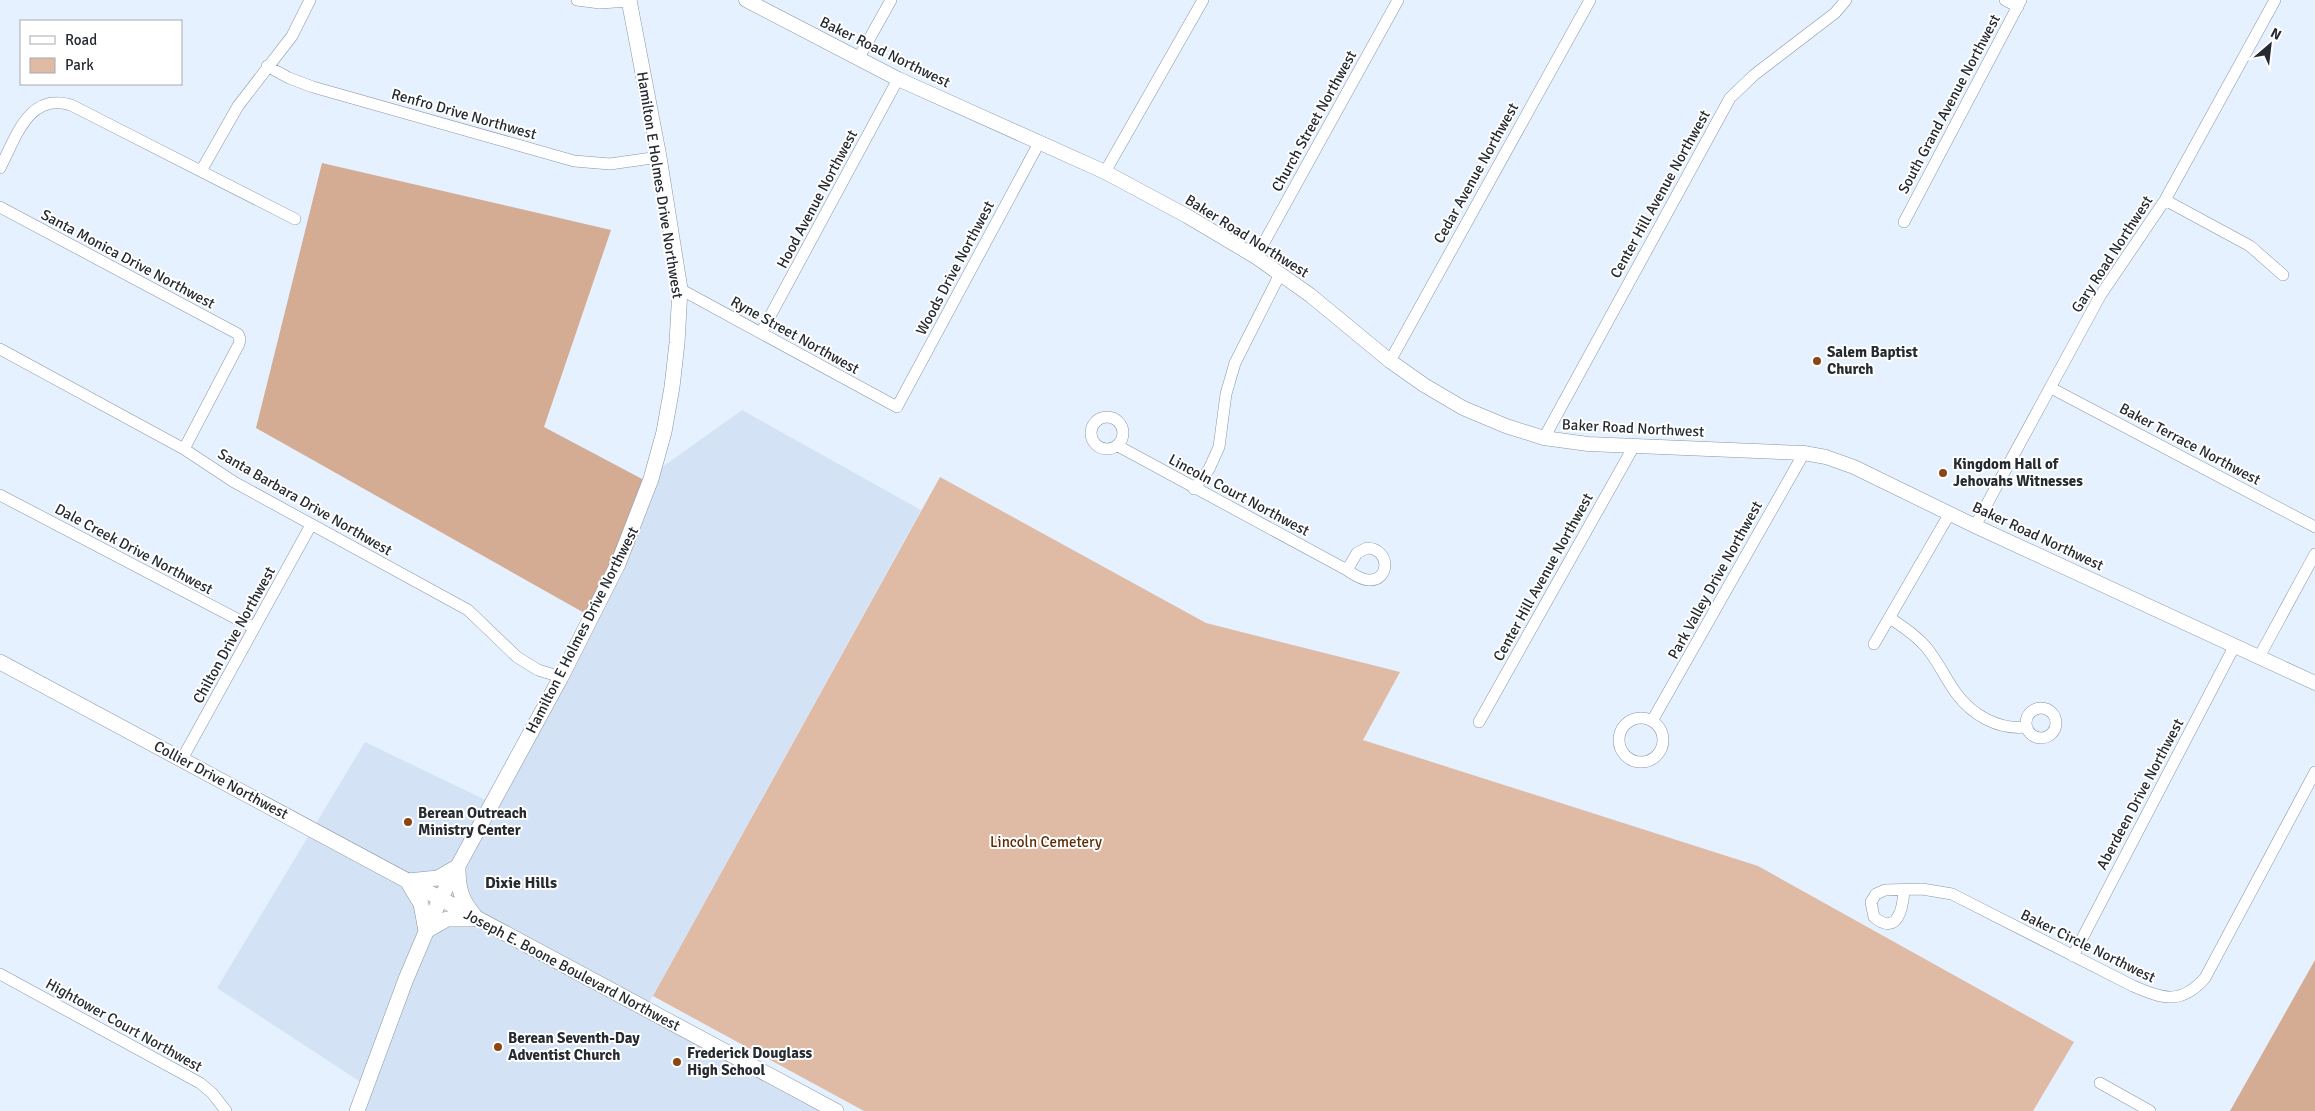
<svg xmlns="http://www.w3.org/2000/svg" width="2315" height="1111" font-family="Signika,sans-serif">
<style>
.built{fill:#d4e2f5}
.green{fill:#dfbaa4}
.forest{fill:#d4ac94}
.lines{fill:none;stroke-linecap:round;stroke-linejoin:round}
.minor-casing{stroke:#8895a4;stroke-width:12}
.tertiary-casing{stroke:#8895a4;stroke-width:15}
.secondary-casing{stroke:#8895a4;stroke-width:16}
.minor{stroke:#fff;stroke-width:11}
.tertiary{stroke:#fff;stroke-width:14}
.secondary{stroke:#fff;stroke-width:15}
.poi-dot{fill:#894716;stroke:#fff;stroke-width:2}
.labels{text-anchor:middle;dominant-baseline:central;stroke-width:4;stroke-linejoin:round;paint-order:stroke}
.street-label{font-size:15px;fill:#262b31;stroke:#fff}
.poi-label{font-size:15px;font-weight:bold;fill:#262b31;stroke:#fff;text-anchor:start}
.park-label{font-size:15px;fill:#5e2c05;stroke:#fff}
.neighbourhood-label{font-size:16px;font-weight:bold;fill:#262b31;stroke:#fff}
</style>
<rect width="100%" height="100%" fill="#e6f1ff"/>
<path class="built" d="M742 410 921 510 644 1012 825 1111H353L362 1083 217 988 365 742 496 805 595 619 644 480Z"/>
<path class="green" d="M940 477 1206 623 1400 672 1363 740 1758 866 2074 1042 2033 1111H864L653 996Z"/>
<path class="forest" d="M322 163 611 230 544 427 644 480 595 619 256 428Z
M2315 960V1111H2230Z"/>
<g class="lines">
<defs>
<path id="minor" d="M577 0 600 3 629 1
M2005 0 2018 7
M858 59 891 0
M267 66 289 78 313 87 574 161 610 164 659 157
M0 168C16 138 28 92 71 105L295 219
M201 171 238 106 292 36 310 0
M1105 172 1203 0
M2165 200 2250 246 2283 275
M0 207 238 334 240 339 239 344 184 449
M1904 222 2021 0
M1256 257 1398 0
M680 289 897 407 1039 143
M761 333 898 79
M0 349 184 449 234 482 468 610 517 657 538 670 561 677
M1390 361 1590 0
M2051 388 2315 527
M1091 433a16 16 0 1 1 32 0a16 16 0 1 1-32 0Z
M1544 438 1730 98 1754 75 1835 13 1846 0
M1118 446 1347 570
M1194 489 1209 469 1219 447 1226 394 1235 363 1280 274
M0 495 254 628
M1975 526 2100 296 2165 200 2275 0
M1367 548C1391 549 1390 581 1369 580 1361 580 1353 574 1347 570L1357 553Z
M1890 618C1903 627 1916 635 1926 647 1938 661 1945 678 1956 693 1972 715 1998 730 2026 727
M1874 644 1950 513
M2259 657 2315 554
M2026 723a15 15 0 1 1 30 0a15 15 0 1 1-30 0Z
M1619 740a22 22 0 1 1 44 0a22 22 0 1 1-44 0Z
M1652 721 1804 453
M1479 722 1634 446
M182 759 311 525
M1904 890C1903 907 1898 937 1874 917L1871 902 1876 894 1885 890 1922 889 1952 894 2133 986C2163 999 2181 1005 2205 978L2315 772
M2073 956 2235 645
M0 974 200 1083 212 1093 226 1111
M2100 1083 2150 1111"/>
<path id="tertiary" d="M746 0 898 79 1105 172 1187 216 1256 257 1310 295 1390 361 1424 385 1463 408 1506 426 1544 438 1588 444 1804 453 1826 457 1854 467 1975 526 2315 683"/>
<path id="secondary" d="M0 662 836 1111
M458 868C458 888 461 900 474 915
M408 881 438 878 457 867
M409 884 421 904 426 931
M426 931 447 919H472
M357 1111 406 979 440 899 561 677 618 564 651 479 664 432 672 387 677 343 680 289 659 157 629 0"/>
</defs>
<use href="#minor" class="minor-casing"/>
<use href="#tertiary" class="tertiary-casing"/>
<use href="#secondary" class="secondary-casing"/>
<use href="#minor" class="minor"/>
<use href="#tertiary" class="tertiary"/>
<use href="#secondary" class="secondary"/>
</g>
<g class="poi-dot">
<circle cx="1817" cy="361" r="5"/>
<circle cx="1943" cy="473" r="5"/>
<circle cx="408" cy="822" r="5"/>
<circle cx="498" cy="1047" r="5"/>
<circle cx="677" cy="1062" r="5"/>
</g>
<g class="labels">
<g class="street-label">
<text transform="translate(885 52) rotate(26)">Baker Road Northwest</text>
<text transform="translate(1949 104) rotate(-62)">South Grand Avenue Northwest</text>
<text transform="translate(464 114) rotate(16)">Renfro Drive Northwest</text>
<text transform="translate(1314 121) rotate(-61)">Church Street Northwest</text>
<text transform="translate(1476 173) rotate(-61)">Cedar Avenue Northwest</text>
<text transform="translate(660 185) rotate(81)">Hamilton E Holmes Drive Northwest</text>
<text transform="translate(1660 194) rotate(-61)">Center Hill Avenue Northwest</text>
<text transform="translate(817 199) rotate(-62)">Hood Avenue Northwest</text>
<text transform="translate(1247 236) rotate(32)">Baker Road Northwest</text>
<text transform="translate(2112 254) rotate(-57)">Gary Road Northwest</text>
<text transform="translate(128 259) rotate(28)">Santa Monica Drive Northwest</text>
<text transform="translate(955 268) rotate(-62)">Woods Drive Northwest</text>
<text transform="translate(795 335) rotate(29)">Ryne Street Northwest</text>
<text transform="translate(1633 428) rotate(3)">Baker Road Northwest</text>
<text transform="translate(2190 444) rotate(28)">Baker Terrace Northwest</text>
<text transform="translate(1239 495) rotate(28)">Lincoln Court Northwest</text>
<text transform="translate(305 502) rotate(30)">Santa Barbara Drive Northwest</text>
<text transform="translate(2038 536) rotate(25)">Baker Road Northwest</text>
<text transform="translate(134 549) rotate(28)">Dale Creek Drive Northwest</text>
<text transform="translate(1543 577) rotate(-61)">Center Hill Avenue Northwest</text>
<text transform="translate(1715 580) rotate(-61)">Park Valley Drive Northwest</text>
<text transform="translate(582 630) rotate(-63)">Hamilton E Holmes Drive Northwest</text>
<text transform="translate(234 635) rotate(-61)">Chilton Drive Northwest</text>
<text transform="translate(221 780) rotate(28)">Collier Drive Northwest</text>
<text transform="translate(2140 794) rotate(-62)">Aberdeen Drive Northwest</text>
<text transform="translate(2088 946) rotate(26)">Baker Circle Northwest</text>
<text transform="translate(572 970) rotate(28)">Joseph E. Boone Boulevard Northwest</text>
<text transform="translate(124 1025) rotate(29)">Hightower Court Northwest</text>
</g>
<g class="poi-label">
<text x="1827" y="352">Salem Baptist<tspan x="1827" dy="17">Church</tspan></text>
<text x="1953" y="464">Kingdom Hall of<tspan x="1953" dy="17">Jehovahs Witnesses</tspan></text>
<text x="418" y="813">Berean Outreach<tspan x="418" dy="17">Ministry Center</tspan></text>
<text x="508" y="1038">Berean Seventh-Day<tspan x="508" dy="17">Adventist Church</tspan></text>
<text x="687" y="1053">Frederick Douglass<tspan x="687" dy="17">High School</tspan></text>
</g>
<g class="park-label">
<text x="1046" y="842">Lincoln Cemetery</text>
</g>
<g class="neighbourhood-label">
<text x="521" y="883">Dixie Hills</text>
</g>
</g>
<rect x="20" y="20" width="162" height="65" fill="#ffffff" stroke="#a8aaad"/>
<rect x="30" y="36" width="25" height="8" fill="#ffffff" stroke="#a8aaad"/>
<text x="65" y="45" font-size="15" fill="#262b31">Road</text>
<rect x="30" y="58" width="25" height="15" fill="#dfbaa4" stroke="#a8aaad"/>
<text x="65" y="70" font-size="15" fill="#262b31">Park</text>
<g transform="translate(2270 45) rotate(28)" stroke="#ffffff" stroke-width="4" paint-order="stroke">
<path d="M0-4L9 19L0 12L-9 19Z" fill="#262b31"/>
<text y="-8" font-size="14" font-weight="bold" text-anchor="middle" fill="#262b31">N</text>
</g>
</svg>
